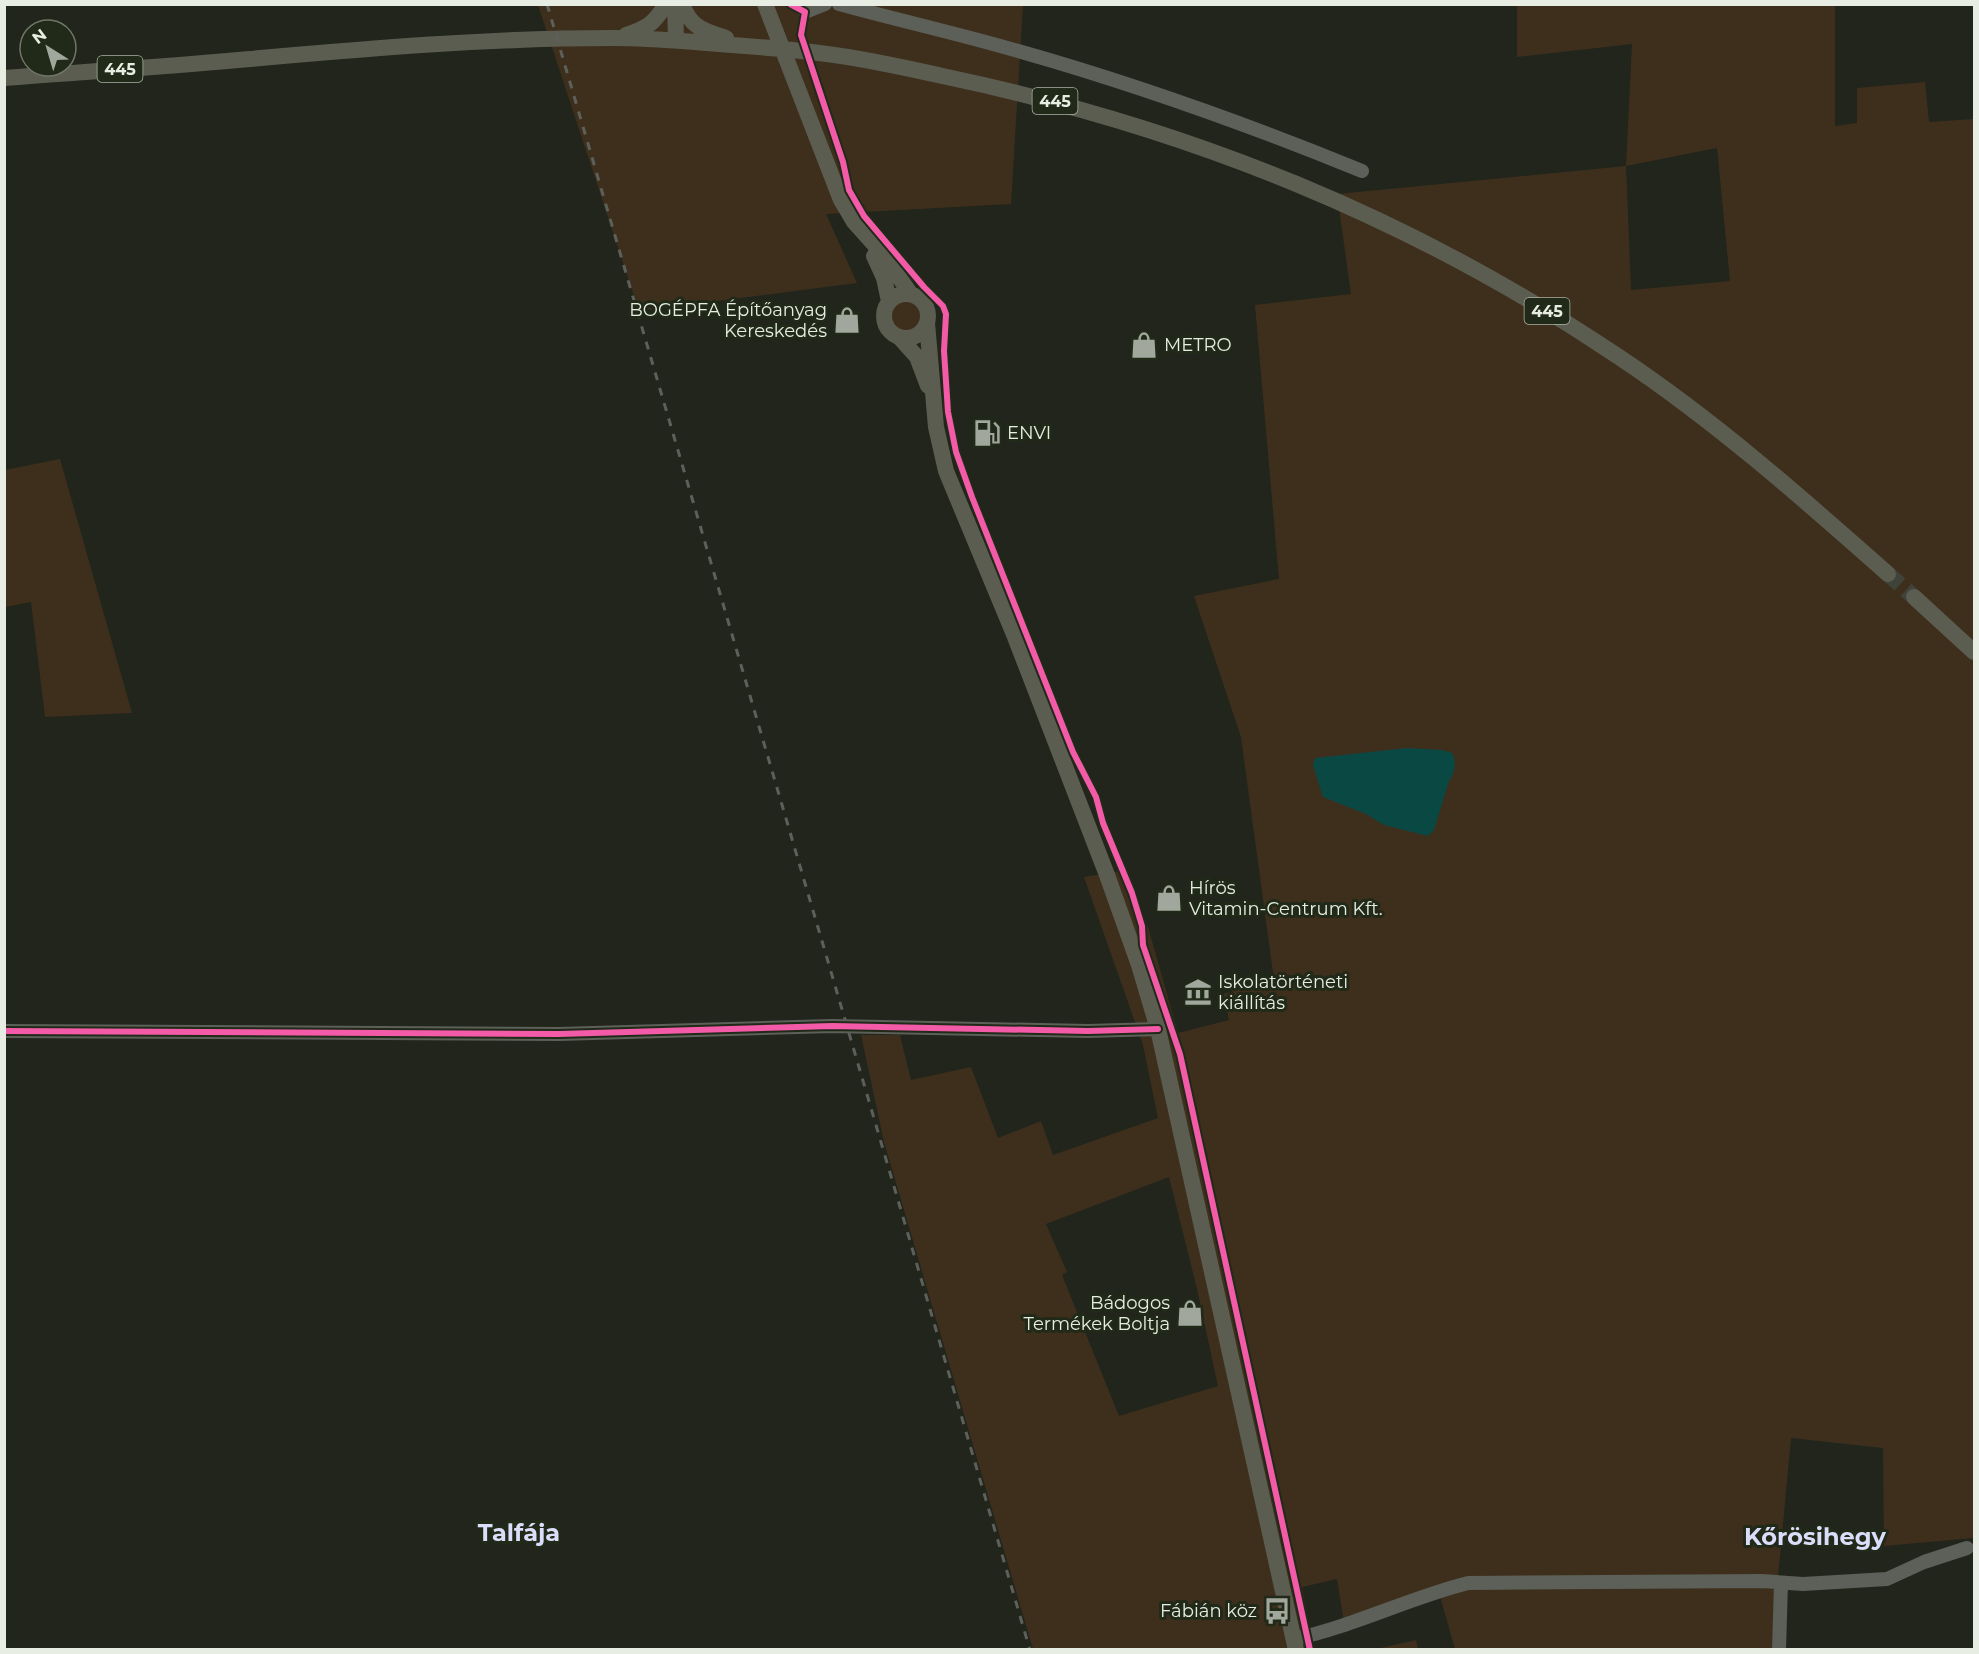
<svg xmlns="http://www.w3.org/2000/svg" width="1979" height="1654" font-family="Montserrat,sans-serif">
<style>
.green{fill:#3e2f1d;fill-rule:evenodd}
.water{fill:#0a4844}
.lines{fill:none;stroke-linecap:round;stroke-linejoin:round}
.major-tunnel{stroke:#3f433a;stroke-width:16;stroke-dasharray:16 8;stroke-linecap:butt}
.minor{stroke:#5c6058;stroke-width:14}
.major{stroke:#5c5d51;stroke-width:16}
.rail{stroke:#5d605a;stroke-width:3;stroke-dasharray:8 8;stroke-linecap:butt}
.cycleway-casing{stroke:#212918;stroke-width:10}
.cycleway{stroke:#f35aa7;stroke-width:6}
.labels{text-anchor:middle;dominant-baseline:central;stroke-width:6;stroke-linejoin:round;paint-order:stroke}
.shield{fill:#212918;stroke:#acb2a5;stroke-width:1.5}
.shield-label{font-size:16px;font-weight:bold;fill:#e7ede2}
.poi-label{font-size:18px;fill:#e7ede2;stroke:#212918;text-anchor:start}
.district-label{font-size:24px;font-weight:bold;fill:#dbdefb;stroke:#212918}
</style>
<rect width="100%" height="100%" fill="#21251c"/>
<path class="green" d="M538 5H1023L1011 204 826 214 857 283 639 311Z
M1517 5H1835V126L1857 123V88L1925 82 1929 122 1974 119V1538L1884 1546 1883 1448 1791 1438 1777 1588 1778 1649H1455L1440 1596 1345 1628 1337 1579 1302 1587 1314 1649H1033L884 1142 861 1035H900L911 1080 971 1067 998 1138 1041 1121 1053 1155 1158 1118 1143 1045 1084 877 1126 870 1148 927 1178 1033 1229 1020 1223 994 1274 980 1241 737 1194 596 1279 579 1255 305 1351 294 1337 194 1626 166 1632 44 1517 57ZM1717 148 1730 281 1631 290 1626 166ZM1169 1177 1197 1289 1218 1386 1119 1416 1062 1275 1067 1272 1046 1224Z
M888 317a17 17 0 1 1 34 0a17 17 0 1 1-34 0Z
M60 459 132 713 45 717 31 602 5 607V470Z
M1416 1640 1418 1649H1376Z"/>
<path class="water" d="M1407 748 1442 750 1452 753C1457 762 1455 773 1449 781L1434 830 1428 836 1384 825 1366 814 1323 797 1313 765 1315 758Z"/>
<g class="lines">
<path class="major-tunnel" d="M1888 574 1914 597"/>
<path class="minor" d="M839 4C890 18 942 30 993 44 1118 78 1242 122 1362 171
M805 12 825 4
M4 1031 559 1034 832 1026 1088 1031 1158 1029
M1294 1639C1354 1626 1409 1598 1468 1583L1762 1581 1803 1584 1887 1579 1924 1562 1967 1548
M1779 1650 1781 1583"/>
<path class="major" d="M675 4 676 40
M682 4C691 28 704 31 726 38
M765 4 841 200 854 222 882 253 910 293
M626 35C647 28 654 24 666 4
M4 78C82 72 160 67 238 60 364 49 487 38 614 38 641 38 668 40 695 42 739 46 783 48 827 54 867 59 907 68 947 77 1190 128 1412 218 1619 357 1715 421 1801 497 1888 574
M874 256 884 278 889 301
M884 316a22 22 0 1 1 44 0a22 22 0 1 1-44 0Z
M927 323 936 427 946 471 1015 637 1107 875 1139 965 1158 1029 1296 1650
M900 338 917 357 928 386
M1914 597 1974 652"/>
<path class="rail" d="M547 4 1030 1650"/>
<defs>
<path id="cycleway" d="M790 4 805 12 801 35 843 162 849 190 864 216 924 287 943 306 946 314 944 351 948 412 956 452 972 497 1073 752 1096 797 1103 823 1132 893 1142 926 1143 945 1180 1054 1310 1650
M4 1031 559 1034 832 1026 1088 1031 1158 1029"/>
</defs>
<use href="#cycleway" class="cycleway-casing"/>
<use href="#cycleway" class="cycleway"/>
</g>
<defs>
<symbol id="shop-bare" viewBox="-9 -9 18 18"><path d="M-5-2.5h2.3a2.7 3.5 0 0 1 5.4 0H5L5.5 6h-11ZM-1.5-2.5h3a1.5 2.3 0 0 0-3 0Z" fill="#a2a79d" stroke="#212918" stroke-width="2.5" paint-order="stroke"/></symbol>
<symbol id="fuel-bare" viewBox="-9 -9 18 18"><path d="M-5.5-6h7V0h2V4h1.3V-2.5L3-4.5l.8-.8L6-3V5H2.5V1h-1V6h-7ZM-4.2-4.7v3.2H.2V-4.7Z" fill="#a2a79d" stroke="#212918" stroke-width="2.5" paint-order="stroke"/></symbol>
<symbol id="museum-bare" viewBox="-9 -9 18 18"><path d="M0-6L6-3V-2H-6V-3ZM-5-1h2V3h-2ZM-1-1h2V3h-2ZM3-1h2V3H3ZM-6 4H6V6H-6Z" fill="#a2a79d" stroke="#212918" stroke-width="2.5" paint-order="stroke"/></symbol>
<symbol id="bus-bare" viewBox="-9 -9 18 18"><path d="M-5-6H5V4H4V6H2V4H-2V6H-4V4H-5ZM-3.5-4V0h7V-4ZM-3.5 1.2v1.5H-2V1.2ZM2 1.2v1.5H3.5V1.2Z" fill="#a2a79d" stroke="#212918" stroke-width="2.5" paint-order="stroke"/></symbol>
</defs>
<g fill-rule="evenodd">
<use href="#shop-bare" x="828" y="301" width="38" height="38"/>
<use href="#shop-bare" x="1125" y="326" width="38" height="38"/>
<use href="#fuel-bare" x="968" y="414" width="38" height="38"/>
<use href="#shop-bare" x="1150" y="879" width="38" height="38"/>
<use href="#museum-bare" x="1179" y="973" width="38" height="38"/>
<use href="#shop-bare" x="1171" y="1294" width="38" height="38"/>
<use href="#bus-bare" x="1258" y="1592" width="38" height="38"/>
</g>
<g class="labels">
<g class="shield">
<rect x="97.5" y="56" width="45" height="26" rx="4.5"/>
<rect x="1032.5" y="88" width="45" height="26" rx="4.5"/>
<rect x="1524.5" y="298" width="45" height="26" rx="4.5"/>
</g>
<g class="shield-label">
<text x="120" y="69">445</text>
<text x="1055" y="101">445</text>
<text x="1547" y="311">445</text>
</g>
<g class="poi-label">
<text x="827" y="310" text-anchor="end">BOGÉPFA Építőanyag<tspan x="827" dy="21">Kereskedés</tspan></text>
<text x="1164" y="345">METRO</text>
<text x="1007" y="433">ENVI</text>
<text x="1189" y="888">Hírös<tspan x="1189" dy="21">Vitamin-Centrum Kft.</tspan></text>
<text x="1218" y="982">Iskolatörténeti<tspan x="1218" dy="21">kiállítás</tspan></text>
<text x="1170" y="1303" text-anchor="end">Bádogos<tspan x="1170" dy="21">Termékek Boltja</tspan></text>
<text x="1257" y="1611" text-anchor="end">Fábián köz</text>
</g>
<g class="district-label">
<text x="519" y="1532">Talfája</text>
<text x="1815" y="1536">Kőrösihegy</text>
</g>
</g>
<rect width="1979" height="1654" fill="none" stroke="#e7ede2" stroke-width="12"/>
<g transform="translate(48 48) rotate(323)"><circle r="28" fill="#212918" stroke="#707769" stroke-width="1.5"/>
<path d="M0-4.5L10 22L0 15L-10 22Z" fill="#a2a79d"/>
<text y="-9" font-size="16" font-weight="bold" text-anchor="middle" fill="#e7ede2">N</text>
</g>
</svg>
